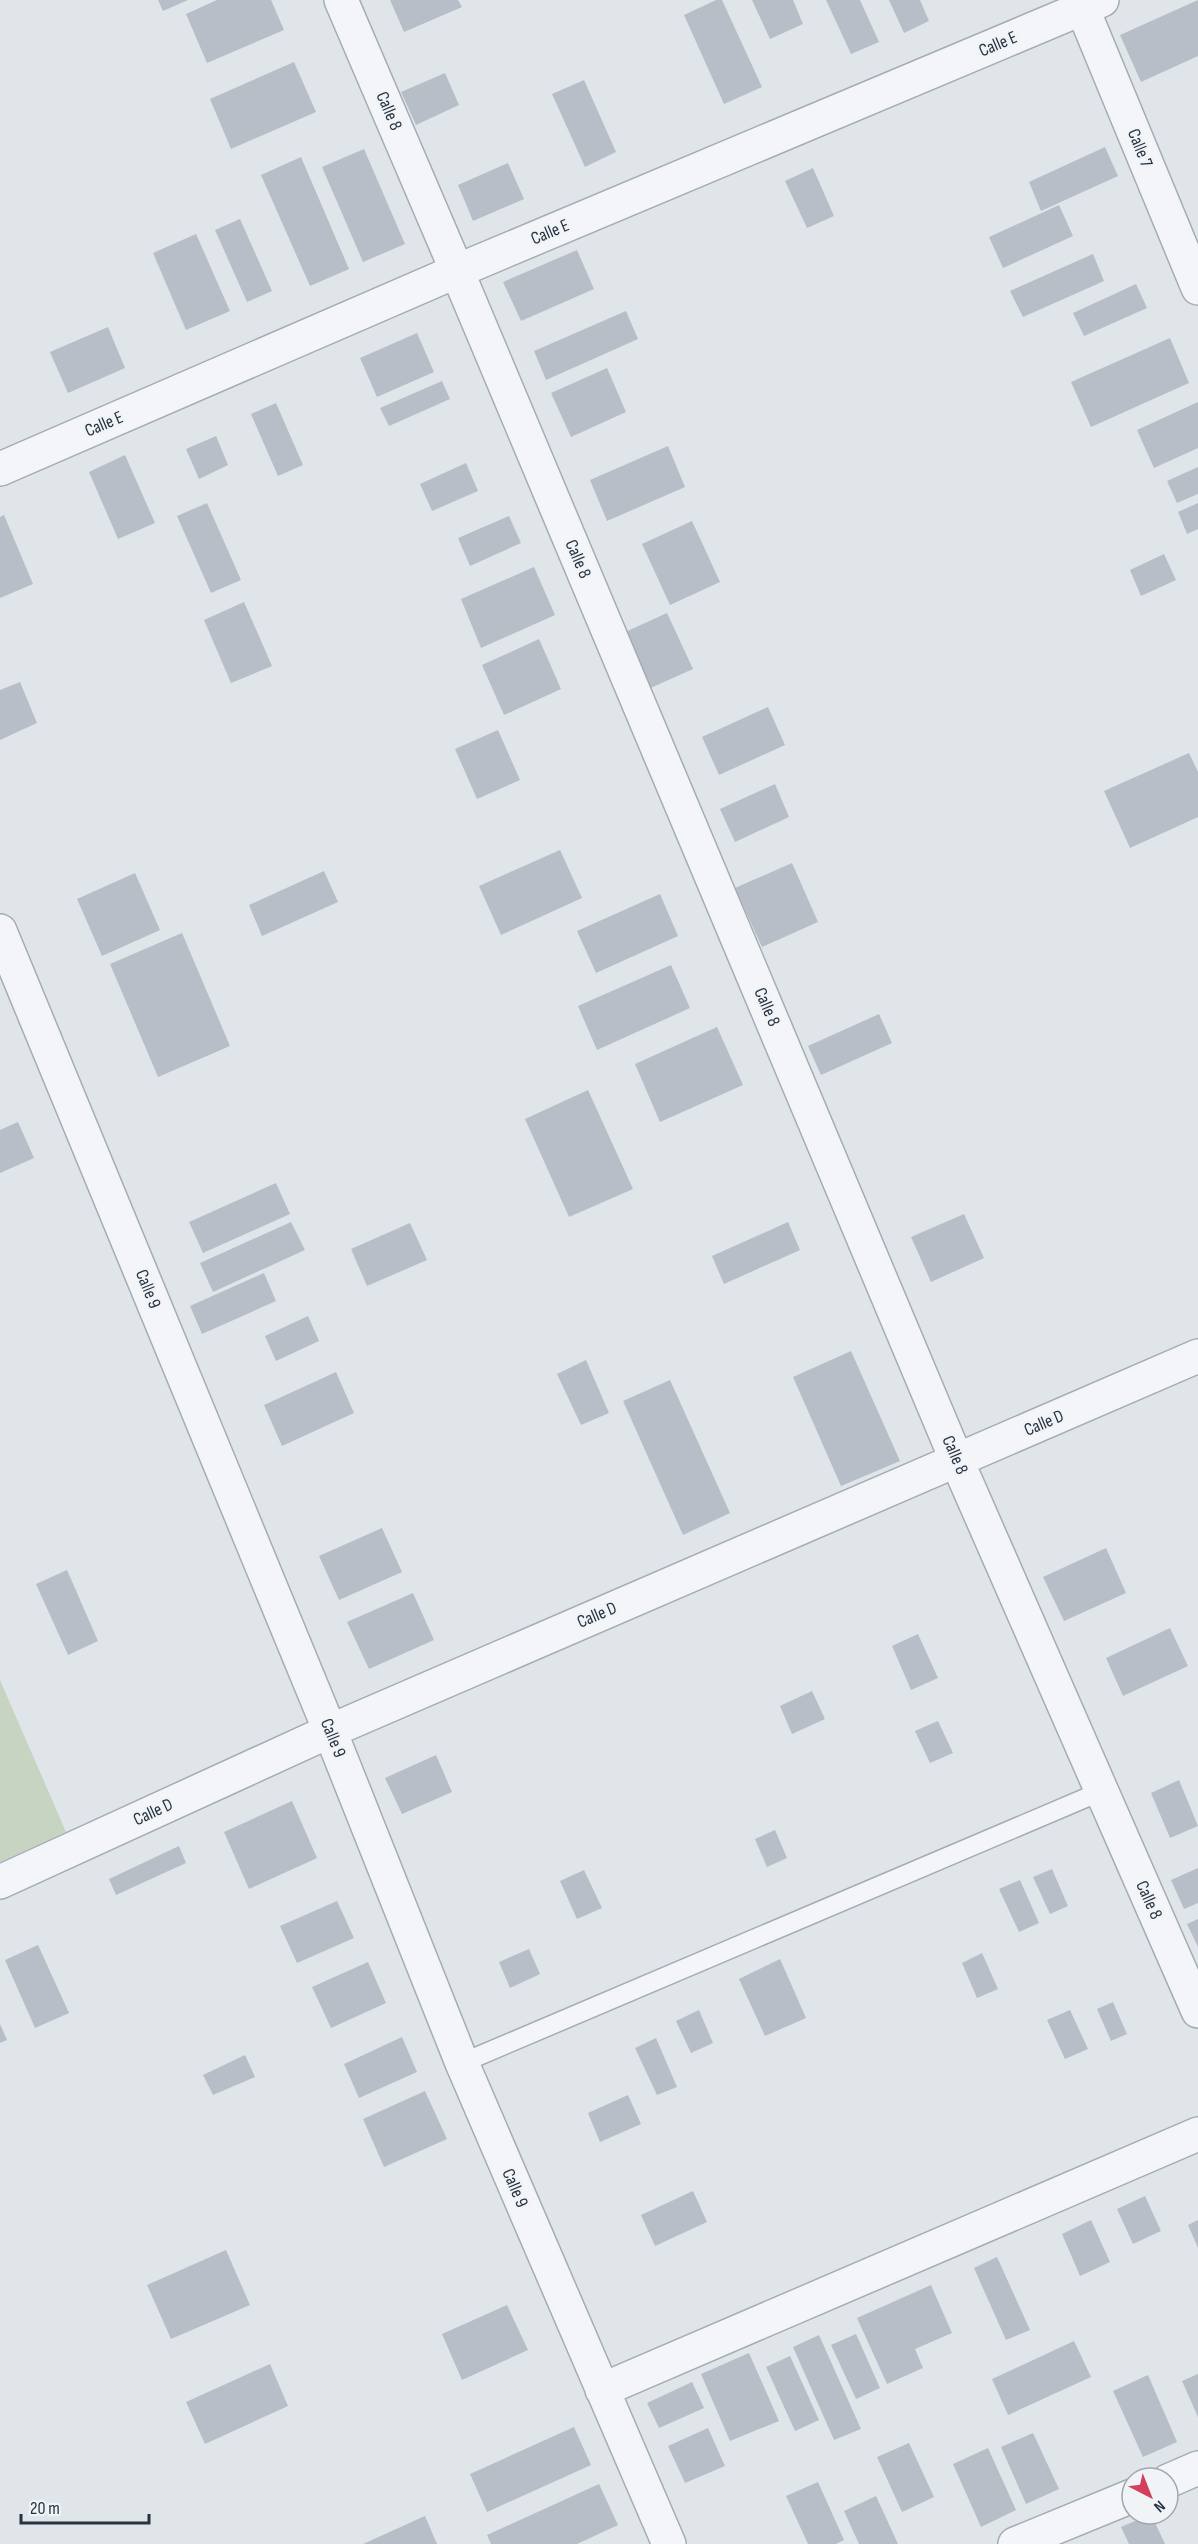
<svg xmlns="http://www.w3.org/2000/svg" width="1198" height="2544" font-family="'Sofia Sans Condensed',sans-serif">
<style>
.green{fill:#c7d4c1}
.building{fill:#b7bec7}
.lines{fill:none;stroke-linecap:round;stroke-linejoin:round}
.lane-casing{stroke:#a5acb4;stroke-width:21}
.street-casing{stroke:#a5acb4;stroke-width:36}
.lane{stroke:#f3f5f8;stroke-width:18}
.street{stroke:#f3f5f8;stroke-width:33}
.labels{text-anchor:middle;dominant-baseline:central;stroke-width:4.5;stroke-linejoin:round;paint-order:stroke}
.street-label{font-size:18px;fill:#283342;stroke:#f0f4f7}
</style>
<rect width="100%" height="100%" fill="#e0e5ea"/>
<path class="green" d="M0 1680 66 1832 0 1862Z"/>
<path class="building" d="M158 0H188L163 11Z
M217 0H271L284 30 207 63 186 14Z
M390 0H458L462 7 404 32Z
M716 0H722L762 87 724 104 684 15Z
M752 0H793L803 24 770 39Z
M826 0H860L879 42 851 54Z
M889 0H920L929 21 904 33Z
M1198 0V56L1141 82 1120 35Z
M294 62 316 112 231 149 210 99Z
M445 73 459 105 416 125 401 92Z
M584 80 616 152 585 167 552 94Z
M1105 147 1118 176 1041 211 1029 182Z
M364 149 405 244 363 262 322 167Z
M301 157 349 269 310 286 261 175Z
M508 163 524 199 473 221 458 185Z
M813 168 834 216 807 228 785 181Z
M1059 205 1073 236 1003 268 989 237Z
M240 219 272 291 247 302 215 230Z
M196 234 230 311 186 330 153 253Z
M577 250 594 289 521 321 503 282Z
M1093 254 1104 281 1023 317 1010 291Z
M1136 284 1147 308 1084 336 1073 313Z
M626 311 638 339 546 380 534 351Z
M108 327 125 368 68 393 50 352Z
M417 333 434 372 377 397 360 358Z
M1170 338 1189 383 1091 427 1071 382Z
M607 368 626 412 571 437 551 393Z
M442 381 450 399 389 426 380 408Z
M1198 402V448L1154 468 1137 430Z
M276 403 303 465 278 476 251 414Z
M216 436 228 465 199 479 186 449Z
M668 446 685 487 607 521 590 480Z
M125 455 155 523 118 539 89 472Z
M466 463 478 491 432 511 420 484Z
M1198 467V494L1177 503 1167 481Z
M207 503 241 580 211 593 177 516Z
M1198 503V529L1187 534 1178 512Z
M4 515 33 584 0 598V517Z
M509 516 521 543 470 566 458 538Z
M692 521 720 582 670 605 642 544Z
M1164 554 1176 580 1141 596 1130 570Z
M534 567 555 615 481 648 461 599Z
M244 602 272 666 231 683 204 620Z
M667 613 693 669 646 690 621 634Z
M539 639 561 689 504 715 482 665Z
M20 682 37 723 0 740V690Z
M768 707 785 745 719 775 702 737Z
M498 730 520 780 477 799 455 749Z
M1189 753 1198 772V817L1130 848 1104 791Z
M775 784 789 817 735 842 720 809Z
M560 850 582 898 501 935 479 886Z
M792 863 818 922 762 947 735 888Z
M324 871 338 902 262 936 249 905Z
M135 873 160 930 102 956 77 899Z
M660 894 678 936 596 973 577 931Z
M182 933 230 1046 158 1077 110 964Z
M671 965 690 1008 597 1050 578 1006Z
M879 1014 892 1043 821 1075 808 1046Z
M717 1027 743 1085 660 1122 635 1064Z
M588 1090 633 1189 569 1217 525 1119Z
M18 1122 34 1158 0 1173V1130Z
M276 1183 290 1214 203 1253 189 1222Z
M964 1214 984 1258 931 1282 911 1237Z
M291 1222 305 1250 213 1292 200 1263Z
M788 1222 800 1250 724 1284 712 1256Z
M410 1223 427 1260 367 1286 351 1249Z
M264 1273 276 1301 202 1334 190 1306Z
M308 1316 319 1341 276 1361 265 1336Z
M851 1351 900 1461 841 1486 793 1377Z
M586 1360 609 1413 581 1425 557 1374Z
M336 1372 354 1413 282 1446 264 1405Z
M670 1380 730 1513 683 1535 623 1401Z
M382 1528 402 1572 339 1600 319 1556Z
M1106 1548 1126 1593 1064 1621 1043 1577Z
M67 1570 98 1641 68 1655 36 1584Z
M413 1593 434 1640 369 1669 347 1622Z
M1170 1628 1188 1666 1123 1696 1106 1658Z
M918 1634 938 1678 911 1690 892 1646Z
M812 1691 825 1719 792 1734 780 1706Z
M938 1721 953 1753 930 1763 915 1731Z
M436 1755 452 1792 402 1814 385 1778Z
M1179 1780 1198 1826 1170 1838 1151 1793Z
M292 1801 317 1858 249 1889 224 1832Z
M775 1830 787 1858 767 1867 755 1839Z
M179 1846 186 1863 116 1895 109 1879Z
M1198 1868V1903L1184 1909 1171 1880Z
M1052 1869 1068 1906 1050 1914 1033 1877Z
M584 1870 602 1908 577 1919 560 1881Z
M1020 1880 1039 1923 1019 1932 999 1889Z
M337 1901 354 1938 297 1963 280 1926Z
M1198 1919V1947L1187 1924Z
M38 1945 69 2013 35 2028 5 1960Z
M529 1949 540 1974 510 1988 499 1962Z
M982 1953 998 1989 977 1998 962 1963Z
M780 1959 806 2018 765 2036 739 1979Z
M368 1962 386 2003 331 2028 312 1987Z
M1113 2002 1127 2034 1111 2041 1097 2009Z
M699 2010 713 2043 691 2053 676 2021Z
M1070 2010 1088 2049 1065 2059 1047 2020Z
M0 2024 7 2040 0 2043Z
M402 2037 417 2072 359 2098 344 2064Z
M656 2038 677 2087 657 2095 635 2048Z
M245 2055 255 2077 213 2095 203 2075Z
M425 2091 447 2139 384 2167 363 2119Z
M628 2095 641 2124 600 2142 588 2113Z
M693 2191 707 2222 655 2246 641 2215Z
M1145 2196 1161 2231 1133 2244 1117 2209Z
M1091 2220 1110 2262 1080 2276 1062 2234Z
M1198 2220V2248L1188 2225Z
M226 2250 250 2305 171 2339 147 2285Z
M997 2257 1030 2330 1006 2340 974 2268Z
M931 2285 952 2333 915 2349 923 2368 887 2384 857 2318Z
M507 2305 528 2350 462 2380 442 2334Z
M856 2334 880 2388 856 2399 831 2345Z
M819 2335 861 2429 834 2440 793 2347Z
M1074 2341 1091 2377 1008 2415 992 2379Z
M749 2353 779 2421 730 2441 701 2374Z
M790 2356 819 2420 795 2431 766 2367Z
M270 2364 288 2406 205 2444 186 2402Z
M1198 2374V2417L1182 2381Z
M1148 2375 1177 2442 1143 2457 1113 2391Z
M692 2382 704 2408 659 2428 647 2403Z
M574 2427 591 2465 487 2512 470 2474Z
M708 2428 725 2466 685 2483 668 2446Z
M1033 2433 1059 2489 1026 2504 1001 2447Z
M909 2443 934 2497 902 2512 877 2457Z
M988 2448 1016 2510 981 2527 953 2464Z
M818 2482 844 2540 836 2544H808L786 2496Z
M599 2484 618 2525 577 2544H491L487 2535Z
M876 2496 898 2544H859L844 2511Z
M1151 2514 1165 2544H1129L1121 2527Z
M425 2516 437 2544H363Z"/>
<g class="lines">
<defs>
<path id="lane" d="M462 2063 1102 1791"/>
<path id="street" d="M341 0 457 271 957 1461 1198 2011
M1079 0 1198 288
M0 469 457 271 1102 0
M0 931 330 1731 462 2063 669 2544
M0 1882 330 1731 1198 1356
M602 2390 1198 2134
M1168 2481 1198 2468
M1015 2544 1132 2496"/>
</defs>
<use href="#lane" class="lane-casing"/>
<use href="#street" class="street-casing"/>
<use href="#lane" class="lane"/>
<use href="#street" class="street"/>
</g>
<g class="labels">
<g class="street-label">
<text transform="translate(998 44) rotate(-23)">Calle E</text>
<text transform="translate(389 111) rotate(67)">Calle 8</text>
<text transform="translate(1140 148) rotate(68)">Calle 7</text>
<text transform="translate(550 232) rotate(-23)">Calle E</text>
<text transform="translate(104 424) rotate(-23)">Calle E</text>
<text transform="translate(578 559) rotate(67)">Calle 8</text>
<text transform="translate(767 1007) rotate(67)">Calle 8</text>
<text transform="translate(148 1289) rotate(68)">Calle 9</text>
<text transform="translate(1044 1423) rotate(-23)">Calle D</text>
<text transform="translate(955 1455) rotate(67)">Calle 8</text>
<text transform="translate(597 1615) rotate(-23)">Calle D</text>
<text transform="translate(333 1738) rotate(68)">Calle 9</text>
<text transform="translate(153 1812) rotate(-25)">Calle D</text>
<text transform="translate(1149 1900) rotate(66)">Calle 8</text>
<text transform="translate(515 2188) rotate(67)">Calle 9</text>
</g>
</g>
<g transform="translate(1150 2496) rotate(138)"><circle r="28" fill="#f0f4f7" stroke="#a0a7af" stroke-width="1.5"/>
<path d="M0-4.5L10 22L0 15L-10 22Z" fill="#d53f5f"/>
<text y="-9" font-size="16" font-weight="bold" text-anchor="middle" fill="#283342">N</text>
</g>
<path d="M21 2514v9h128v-9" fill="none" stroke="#283342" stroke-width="3"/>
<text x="30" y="2514" font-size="18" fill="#283342" stroke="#f0f4f7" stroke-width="4.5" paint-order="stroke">20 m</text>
</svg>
